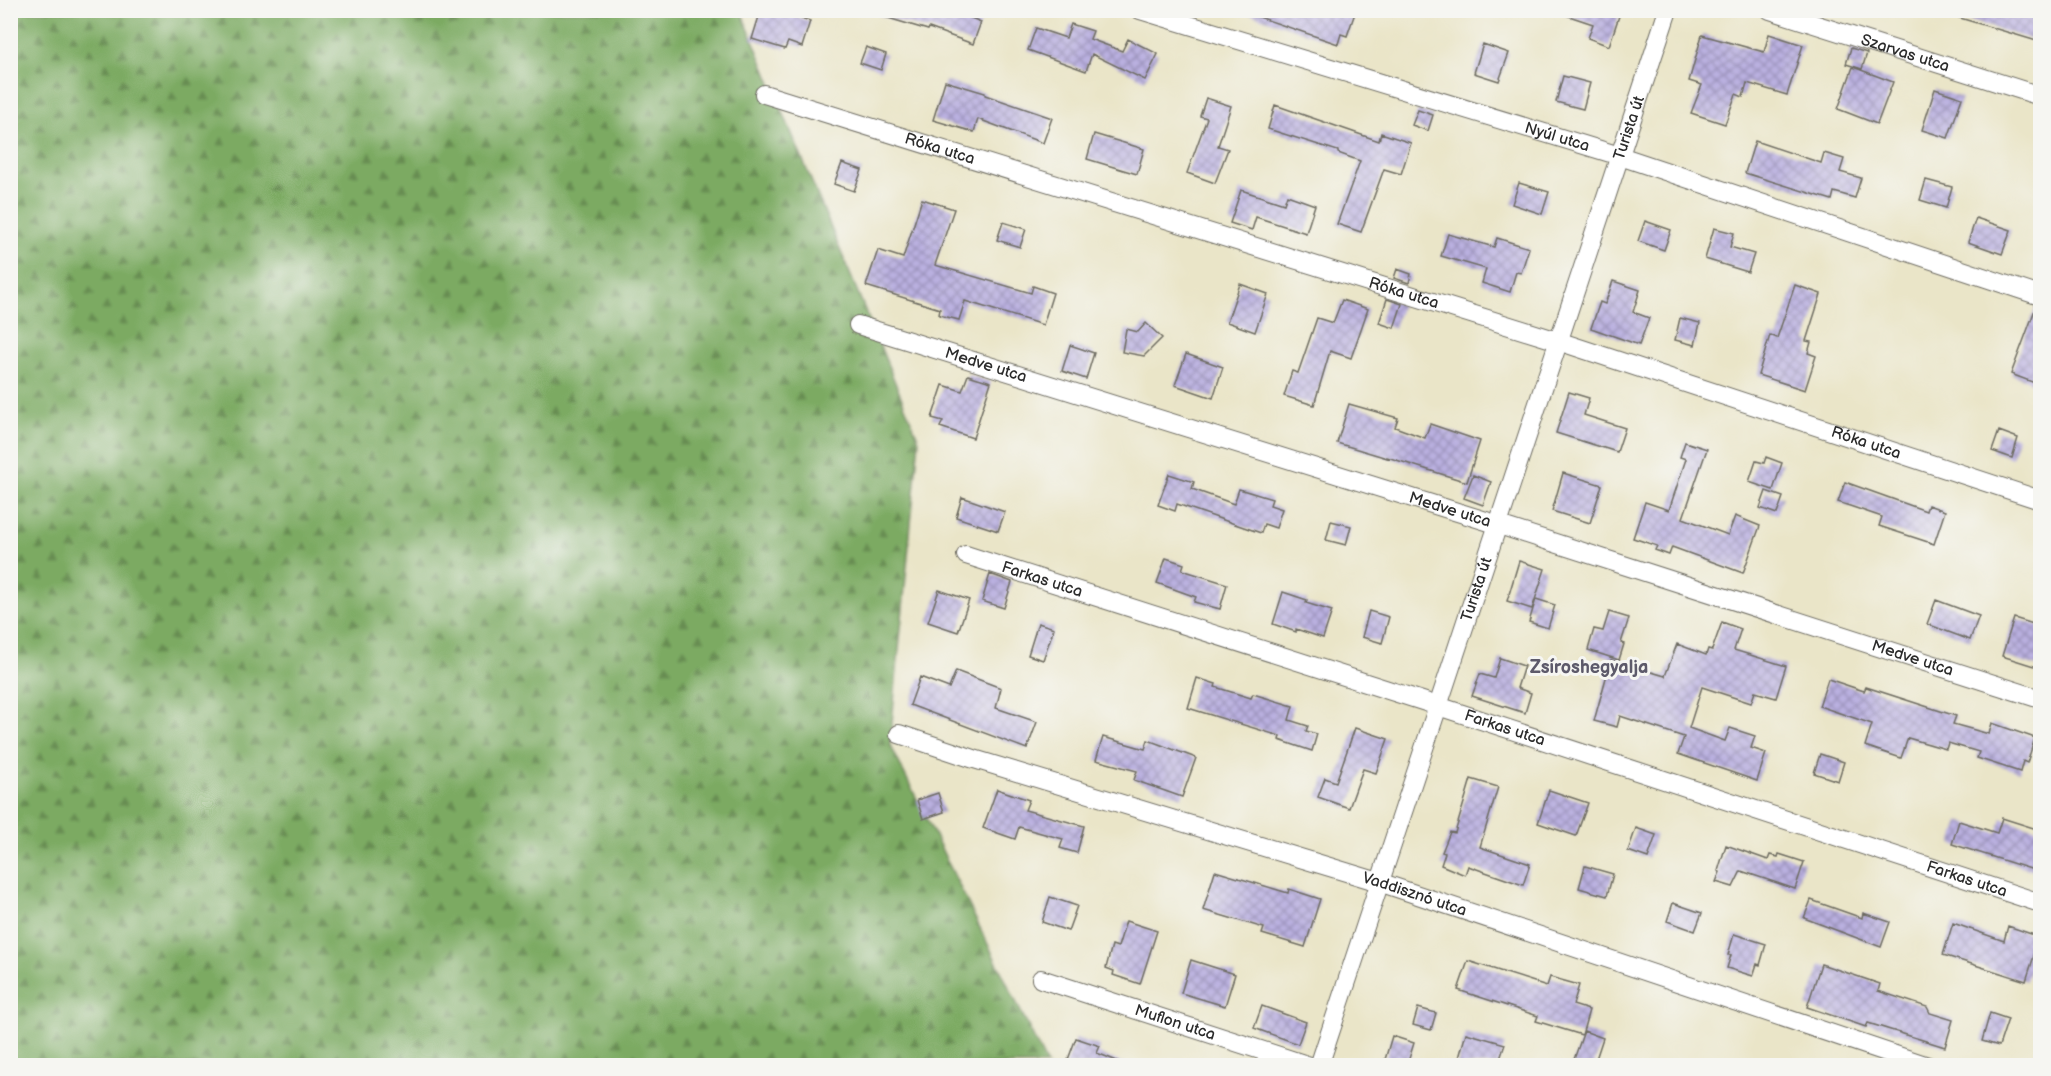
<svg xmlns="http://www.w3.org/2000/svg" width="2051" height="1076" font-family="'Balsamiq Sans',sans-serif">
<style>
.forest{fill:url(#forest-firs);stroke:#546a46;stroke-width:1.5}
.building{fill:url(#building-cross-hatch)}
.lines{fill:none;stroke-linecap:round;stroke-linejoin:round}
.street-casing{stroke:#6e6c62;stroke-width:20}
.street{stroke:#fff;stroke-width:18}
.labels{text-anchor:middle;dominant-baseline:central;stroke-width:6;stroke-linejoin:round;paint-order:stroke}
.street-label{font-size:16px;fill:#2b2b2b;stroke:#f6f6f2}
.neighbourhood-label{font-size:18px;font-weight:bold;fill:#5d5a6a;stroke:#f6f6f2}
</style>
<defs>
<pattern id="forest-firs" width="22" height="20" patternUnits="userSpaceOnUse" patternTransform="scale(1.5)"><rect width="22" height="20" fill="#7caa62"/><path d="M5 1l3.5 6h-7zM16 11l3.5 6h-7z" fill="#668b51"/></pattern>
<pattern id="building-cross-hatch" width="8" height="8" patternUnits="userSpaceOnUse" patternTransform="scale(1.5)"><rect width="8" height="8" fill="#bab0e0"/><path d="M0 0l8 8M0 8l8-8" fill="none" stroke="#978fb6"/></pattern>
</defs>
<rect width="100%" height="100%" fill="#f6f6f2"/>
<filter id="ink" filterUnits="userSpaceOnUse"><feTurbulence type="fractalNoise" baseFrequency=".0167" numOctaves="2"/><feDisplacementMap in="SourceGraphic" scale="12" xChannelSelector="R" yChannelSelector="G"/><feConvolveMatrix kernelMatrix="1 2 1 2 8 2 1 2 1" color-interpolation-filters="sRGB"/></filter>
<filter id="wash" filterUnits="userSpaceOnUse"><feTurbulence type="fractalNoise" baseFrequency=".008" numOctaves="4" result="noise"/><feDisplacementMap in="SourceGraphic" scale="24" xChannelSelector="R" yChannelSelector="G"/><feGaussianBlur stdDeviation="1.35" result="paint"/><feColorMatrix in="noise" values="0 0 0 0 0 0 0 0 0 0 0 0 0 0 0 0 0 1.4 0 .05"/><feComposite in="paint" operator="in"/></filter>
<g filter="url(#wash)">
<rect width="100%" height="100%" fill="#eae5c8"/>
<path class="forest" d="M10 11H741L919 440 890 744 1047 1065H11Z"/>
<g id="blocks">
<path class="building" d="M761 10H800L798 17 810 21 802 47 788 42 785 49 752 39Z
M878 10H951L981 22 973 44 929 28 928 30 878 15Z
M1247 10H1356L1347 36 1341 34 1338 44 1247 13Z
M1564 10H1621L1609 46 1588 38 1593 24 1563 14Z
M1951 10H2040V42L1950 15Z
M1071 24 1093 31 1090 39 1122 51 1128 39 1158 54 1145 80 1092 54 1086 71 1028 50 1036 28 1066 38Z
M1769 34 1803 45 1787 95 1747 83 1743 97 1736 94 1725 124 1691 113 1702 85 1689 81 1702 35 1764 52Z
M1483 44 1509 53 1499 81 1474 73Z
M866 47 886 54 881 70 860 63Z
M1851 48 1867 53 1862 69 1846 64Z
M1853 67 1893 82 1877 124 1838 109Z
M1563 76 1590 83 1583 109 1556 102Z
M945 81 985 93V95L1052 118 1043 143 978 119 974 132 933 120Z
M1935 89 1962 98 1948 138 1922 130Z
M1206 98 1231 106 1218 146 1228 149 1215 183 1187 173 1207 118 1200 116Z
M1275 105 1379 141 1381 133 1411 143 1401 174 1384 169 1361 232 1337 224 1360 161 1338 153V151L1268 129Z
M1418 110 1433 115 1428 131 1412 125Z
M1094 134 1144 149 1137 174 1087 159Z
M1755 141 1821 163 1824 153 1844 159 1840 172 1861 178 1855 198 1834 192 1832 200 1745 173Z
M842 163 862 170 854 191 834 184Z
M1926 180 1952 187 1946 208 1920 200Z
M1519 183 1549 192 1542 214 1512 204Z
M1241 190 1284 204 1287 195 1315 205 1306 233 1256 217 1252 230 1230 223Z
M922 199 954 209 935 265 1031 293 1033 286 1053 293 1043 325 965 301 959 320 939 315 940 309 866 286 878 250 903 258Z
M1976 218 2011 230 2002 254 1968 242Z
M1645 221 1671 230 1664 250 1638 241Z
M1003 222 1026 229 1020 247 997 240Z
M1714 228 1734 233 1730 247 1754 254 1748 272 1705 259Z
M1448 234 1494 247 1497 238 1529 248 1521 273 1516 272 1510 292 1482 283 1486 269 1441 256Z
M1397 269 1411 274 1409 283 1394 278Z
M1613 281 1640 290 1633 312 1649 318 1639 345 1591 328 1600 302 1605 304Z
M1240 284 1268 294 1255 332 1227 322Z
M1795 285 1821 294 1806 341 1811 342 1808 353 1816 356 1805 390 1758 375 1770 335 1777 338Z
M1387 299 1402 304 1394 328 1379 323Z
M1342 300 1368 309 1351 358 1330 351 1314 405 1284 396 1292 371 1298 373 1317 318 1333 323Z
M2036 307H2040V385L2011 374Z
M1680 318 1700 323 1695 345 1675 340Z
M1146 323 1162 338 1144 356 1122 352 1126 329 1138 332Z
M1070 345 1094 353 1086 379 1062 371Z
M1186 354 1223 367 1213 398 1175 385Z
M968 375 991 382 973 438 940 427 943 421 932 418 943 385 962 391Z
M1569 392 1589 398 1584 415 1625 428 1617 452 1556 433Z
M1349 404 1398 418 1395 427 1425 438 1430 424 1480 441 1467 482 1387 457V458L1337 443Z
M1999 431 2018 438 2012 458 1992 451Z
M1685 442 1707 449 1683 518 1728 535 1735 516 1760 526 1743 573 1672 547 1669 555 1655 550 1657 546 1633 538 1645 502 1669 510 1686 459 1680 457Z
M1766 457 1782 463 1773 490 1749 482 1756 461 1764 463Z
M1563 473 1602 485 1590 523 1552 511Z
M1169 474 1194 482 1192 489 1234 504 1239 489 1272 499 1270 505 1282 509 1276 528 1264 524 1261 533 1177 504 1175 511 1158 505Z
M1473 475 1491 482 1483 505 1464 498Z
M1845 482 1926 511 1928 505 1945 511 1934 544 1879 526 1882 517 1838 502Z
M1766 491 1783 497 1777 514 1760 508Z
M962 497 1005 512 998 531 956 517Z
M1331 521 1351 526 1346 545 1326 540Z
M1166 558 1184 564 1182 570 1227 584 1220 609 1194 602 1196 597 1157 583Z
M1519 561 1545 569 1532 609 1507 601Z
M990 574 1012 582 1004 608 982 601Z
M939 590 969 600 958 632 928 622Z
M1283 592 1307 600 1306 603 1332 611 1323 638 1296 629V632L1273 624Z
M1536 599 1555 605 1548 628 1529 622Z
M1936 600 1979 616 1970 640 1927 624Z
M1369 611 1389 617 1382 643 1362 637Z
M1609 612 1629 618 1621 643 1624 644 1619 660 1588 650 1594 629 1603 631Z
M2014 618 2040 626V668L2002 656Z
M1722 622 1741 629 1734 650 1786 666 1776 698 1755 692 1751 703 1702 687 1689 728 1725 741 1730 728 1755 736 1751 748 1766 753 1757 781 1678 754 1684 737 1620 716 1617 727 1594 721 1611 660 1665 676 1677 644 1706 655 1708 649 1712 650Z
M1038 623 1054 628 1043 660 1028 655Z
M1500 658 1524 666 1517 688 1531 693 1525 713 1472 696 1480 674 1494 678Z
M956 671 1001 688 996 708 1037 722 1027 749 910 705 920 677 949 688Z
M1197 678 1216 684 1215 687 1251 698 1253 694 1293 706 1289 720 1308 726 1306 731 1317 734 1312 751 1279 740 1280 736 1188 708Z
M1828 679 1864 691 1866 687 1956 716 1953 724 1989 734 1992 723 2035 738 2027 763 2023 761 2020 772 1977 758 1979 752 1948 743 1946 749 1908 738 1901 758 1865 746 1872 724 1819 706Z
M1355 728 1388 739 1376 773 1363 769 1349 808 1318 797 1325 778 1336 782Z
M1103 737 1145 749 1148 740 1196 758 1182 797 1134 780 1137 771 1096 760Z
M1820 754 1844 762 1838 781 1814 773Z
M1471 779 1498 787 1480 847 1530 864 1523 885 1468 866 1465 875 1441 865 1445 853 1442 852 1450 832 1455 833Z
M997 789 1029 800 1025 810 1084 826 1077 853 1060 848 1063 839 1019 827 1015 839 983 828Z
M1549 790 1588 803 1576 836 1538 823Z
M938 793 944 812 923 819 917 800Z
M2002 818 2040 830V872L1952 844 1959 821 1997 833Z
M1636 828 1656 835 1648 858 1628 851Z
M1726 845 1768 860 1770 855 1778 857 1779 854 1804 862 1795 889 1741 871 1733 887 1716 882 1720 872 1718 871Z
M1585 866 1613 874 1607 896 1579 888Z
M1215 871 1288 893 1289 889 1320 899 1305 947 1262 934 1264 928 1203 910Z
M1050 897 1077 906 1068 931 1042 922Z
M1811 900 1862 918 1863 913 1890 922 1881 947 1804 918Z
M1673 903 1702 913 1695 931 1667 921Z
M1126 921 1157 931 1140 984 1113 975 1114 971 1106 968 1112 945 1118 947Z
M1953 923 2004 941 2008 926 2040 937 2026 981 1943 955Z
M1734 934 1766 944 1760 965 1757 964 1753 976 1727 968 1731 955H1728Z
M1191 960 1235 974 1225 1006 1181 993Z
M1468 961 1547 986 1550 977 1579 985 1573 1005 1589 1010 1582 1035 1536 1021 1538 1016 1458 990Z
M1821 964 1880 984 1878 991 1927 1007 1930 1013 1953 1020 1945 1047 1868 1023 1866 1027 1807 1007Z
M1262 1006 1306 1022 1298 1044 1254 1028Z
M1418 1008 1436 1013 1431 1030 1413 1025Z
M1990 1013 2008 1019 1999 1046 1982 1041Z
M1584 1031 1603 1038 1594 1065H1572Z
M1466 1033 1505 1044 1498 1065H1457Z
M1392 1036 1414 1043 1407 1065H1393L1384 1063Z
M1076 1038 1100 1046 1097 1053 1127 1065H1066Z"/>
</g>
</g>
<g filter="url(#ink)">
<use href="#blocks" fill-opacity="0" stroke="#6e6c62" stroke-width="1.5"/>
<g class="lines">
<defs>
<g id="street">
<path id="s1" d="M1140 10 1620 156 2040 296"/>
<path id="s2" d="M1770 10 2040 96"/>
<path id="s3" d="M764 94 1558 341 2040 500"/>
<path id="s4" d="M858 325 1499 525 2040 699"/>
<path id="s5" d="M966 555 1438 706 2040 903"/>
<path id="s6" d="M899 734 974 759 1379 882 1928 1066"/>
<path id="s7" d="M1041 979 1310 1066"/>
<path id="s8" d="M1319 1066 1668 10"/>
</g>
</defs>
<use href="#street" class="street-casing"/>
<use href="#street" class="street"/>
</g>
</g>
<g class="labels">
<g class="street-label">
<text stroke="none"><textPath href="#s2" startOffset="142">Szarvas utca</textPath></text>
<text stroke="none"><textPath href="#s8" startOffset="988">Turista út</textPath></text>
<text stroke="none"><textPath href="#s1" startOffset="436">Nyúl utca</textPath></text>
<text stroke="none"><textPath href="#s3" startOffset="184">Róka utca</textPath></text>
<text stroke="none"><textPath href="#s3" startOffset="670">Róka utca</textPath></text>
<text stroke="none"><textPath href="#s4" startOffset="134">Medve utca</textPath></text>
<text stroke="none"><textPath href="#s3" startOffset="1156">Róka utca</textPath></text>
<text stroke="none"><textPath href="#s4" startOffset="620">Medve utca</textPath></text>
<text stroke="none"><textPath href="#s5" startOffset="80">Farkas utca</textPath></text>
<text stroke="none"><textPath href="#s8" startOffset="502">Turista út</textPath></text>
<text stroke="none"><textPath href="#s4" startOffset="1106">Medve utca</textPath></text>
<text stroke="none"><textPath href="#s5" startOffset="566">Farkas utca</textPath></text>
<text stroke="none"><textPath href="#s5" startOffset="1052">Farkas utca</textPath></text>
<text stroke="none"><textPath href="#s6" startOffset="540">Vaddisznó utca</textPath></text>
<text stroke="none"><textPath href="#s7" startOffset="141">Muflon utca</textPath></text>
</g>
<g class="neighbourhood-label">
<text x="1589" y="667">Zsíroshegyalja</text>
</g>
</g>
<rect width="2051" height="1076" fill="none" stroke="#f6f6f2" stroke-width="36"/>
</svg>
